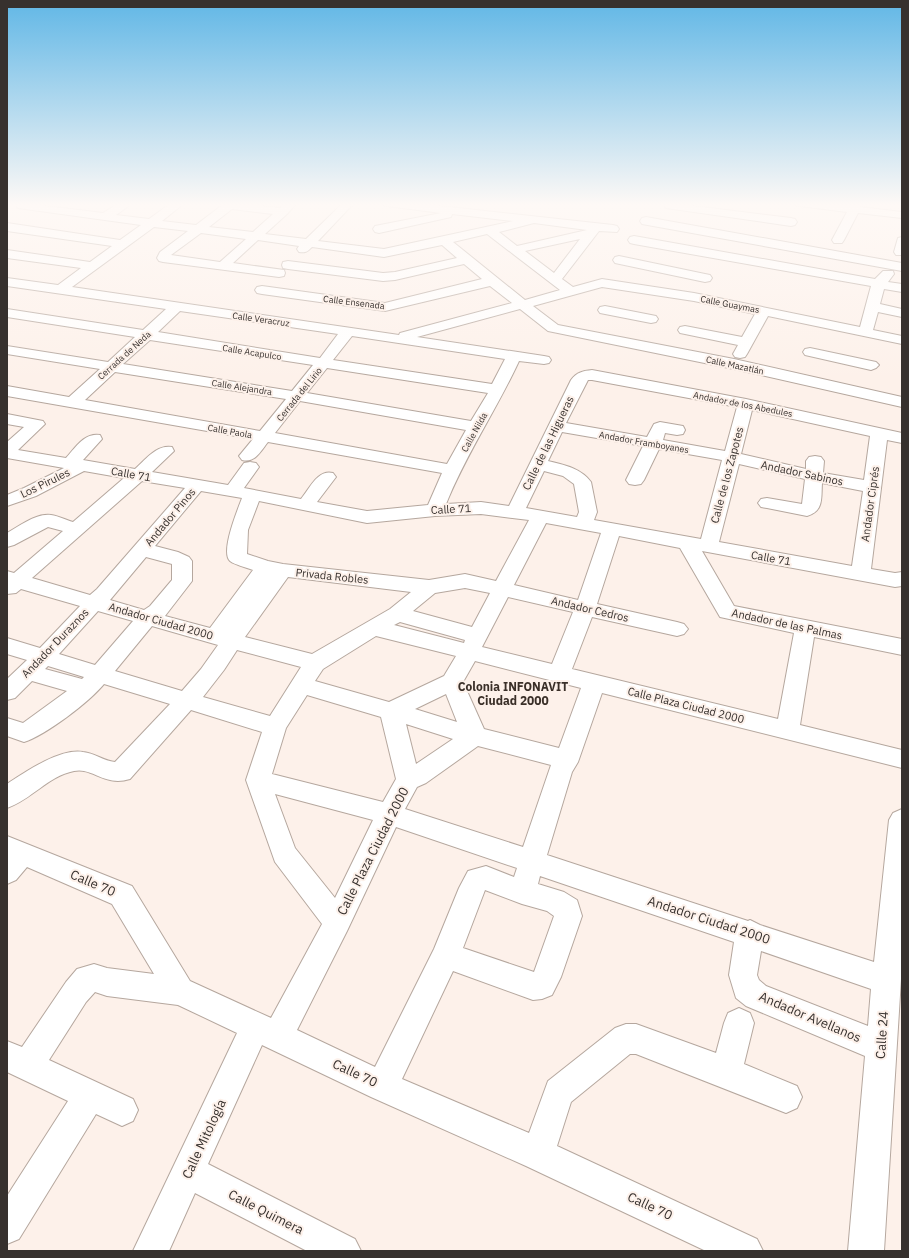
<svg xmlns="http://www.w3.org/2000/svg" width="909" height="1258" font-family="'IBM Plex Sans',sans-serif">
<style>
.lines{fill:none;stroke-linecap:round;stroke-linejoin:round}
.minor-casing{stroke:#b5a79e;stroke-width:2}
.minor{fill:#fff;fill-rule:evenodd}
.labels{text-anchor:middle;dominant-baseline:central;stroke-width:4;stroke-linejoin:round;paint-order:stroke}
.far-street-label{font-size:9px;fill:#37312e;stroke:#fdf1ea}
.street-label{font-size:11px;fill:#37312e;stroke:#fdf1ea}
.neighbourhood-label{font-size:12px;font-weight:bold;fill:#3a2f28;stroke:#fdf1ea}
.near-street-label{font-size:13px;fill:#37312e;stroke:#fdf1ea}
</style>
<rect width="100%" height="100%" fill="#fdf1ea"/>
<g class="lines">
<defs>
<path id="minor" d="M22 203 103 213 119 203H131L130 205 116 215 149 219 171 203H183L182 205 162 221 196 225 225 203H237L280 208 286 203H297L287 214 265 234 306 239 343 203H354L318 241 384 249 513 221 452 214 451 217 379 233 375 232 373 229 375 226 441 213 387 206 383 205 382 203H413L613 225 617 226 619 229 617 232 599 231 562 279 573 287 602 279 694 293 860 327 871 286 634 244 630 243 628 240 630 237 634 236 875 279 883 271H893L894 274 888 282 902 284V292L884 289 880 304 902 309V317L878 312 873 330 902 336V344L768 316 747 354 745 357 740 358 735 357 733 354 738 345 685 334 680 333 678 330 680 327 685 326 742 337 755 314 694 301 602 287 533 306 558 325 734 359 902 397V407L734 369 548 331 520 309 417 337 544 356 549 357 551 360 549 363 544 364 519 361C497 409 466 454 446 504L481 502 509 506 571 380C577 372 583 371 592 370L746 399 902 433V443L887 440 871 569 895 573 902 572V586L895 587 702 551 734 606 902 639V655L814 637 800 725 902 750V768L602 693 578 762 572 772 547 855 748 921 750 920 760 925 874 962 889 820 893 813 902 809V963L884 1251H848L865 1056 746 1006 736 998 729 975 734 942 540 876 538 884 564 892 577 900 582 916 561 977 552 995 542 999 533 1000 453 971 402 1079 529 1133 548 1081 615 1028 626 1024H636L716 1053 724 1023 728 1013 739 1008 750 1013 754 1023 744 1064 797 1086 802 1097 797 1108 786 1113 636 1054H630L571 1102 557 1146 757 1239 763 1251H706L526 1166 371 1097 262 1045 208 1164 355 1239 361 1251H307L195 1193 169 1251H133L237 1033 178 1005 107 996 95 992 86 1002 49 1060 133 1099 138 1110 133 1121 122 1126 96 1114 19 1239 7 1244V1196L68 1101 7 1072V1041L22 1047 66 982 77 969 94 964 107 968 154 974 112 904 27 867 16 880 7 884V836L132 886 190 981 271 1018 322 924 275 862 246 780 262 732 191 710 130 779C104 787 93 767 74 771 48 776 31 800 7 808V784C25 772 60 748 83 752 94 753 104 761 115 762L170 704 104 684C89 702 46 735 24 742L7 736V718L23 723 67 691 32 681 15 698 7 700V679L27 660 7 654V638L40 648 80 606 21 589 16 593 7 594V571L14 573 63 531 48 527 14 545 7 547V533C20 526 36 513 51 515 59 516 66 520 73 522L124 478 84 471 36 496 7 506V495L24 488 64 468 7 458V442L24 427 7 424V414L43 421 45 424 18 450 66 458C75 448 85 432 100 435L102 439 83 460 135 469C145 460 157 444 172 447L174 451 152 472 228 485 244 463 250 462 256 463 259 467 244 488 301 499C310 488 318 469 333 473L336 477 317 502 367 511 428 505 442 473 268 442C260 452 255 463 242 460L239 456 253 439 7 396V386L69 397 100 369 7 354V346L108 362 135 337 7 317V309L143 330 166 309 7 286V278L58 285 81 268 7 258V250L90 262 112 246 7 231V223L120 240 141 225 18 208 16 206 18 204ZM232 209 273 214 253 232 209 227ZM534 223 587 230 517 246 499 232ZM154 227 188 231 160 252 157 258 159 261 163 262 279 277 284 276 285 273 284 270 233 263 258 240 299 246 297 249 299 252C305 253 307 252 312 247L384 257 442 245 457 258 395 272 383 273 288 261 283 262 282 265 283 268 288 269 383 281 395 280 464 264 482 279 385 303 262 286 257 287 255 290 257 293 262 294 385 311 490 286 512 303 400 333 399 335 72 287ZM201 233 246 239 220 262 171 255ZM487 234 560 290 525 300 453 242ZM580 239 554 273 525 251ZM180 311 338 334 320 358 158 332ZM352 336 505 359 492 384 333 360ZM150 340 313 365 292 391 123 364ZM327 368 488 393 471 421 307 393ZM115 372 286 399 260 431 85 400ZM588 380H592L737 407 725 451 663 440 665 433 677 435 683 434 685 430 683 426 660 422 654 424 647 437 566 423ZM300 401 466 430 447 464 275 433ZM752 410 870 436 864 480 823 473 824 461 821 457 815 456 809 457 806 461V469L741 454ZM562 432 643 446 626 480 629 484 635 485 641 484 644 480 659 449 722 460 701 539 594 520 597 512 591 482C581 468 564 465 548 461ZM739 464 805 479 802 504 767 498 761 499 758 503 761 507 767 508 807 516C824 511 821 498 822 483L863 491 852 566 719 542ZM544 471 563 476 574 484 579 512 577 517 526 508ZM142 481 185 488 97 589 90 595 32 578ZM201 491 242 498C238 509 220 552 230 561 235 565 246 567 253 570L210 628 165 616 192 581V561L189 557 178 552 155 546ZM259 501 367 523 435 516 481 514 529 520 496 581 465 574 429 580 283 564 268 561 247 554 248 530ZM546 523 601 533 578 600 514 585ZM619 536 680 548 720 617 794 633 778 719 572 669 592 617 677 636 684 634 688 629 684 624 677 622 597 604ZM146 557 172 564V580L150 606 144 610 110 600ZM288 577 411 592 390 609 312 654 245 637ZM465 588 490 593 472 627 413 611 435 593ZM508 597 573 612 552 664 482 647ZM98 611 133 621 95 665 59 654ZM400 622 465 640 464 643 394 625ZM152 626 218 645 201 669 182 691 115 671ZM376 636 456 656 444 676 389 702 315 681 323 669ZM237 650 301 667 270 716 203 697 224 670ZM475 661 581 688 559 748 484 729 463 682ZM48 666 84 677 82 679 45 669ZM446 694 457 722 415 709ZM307 695 381 717 396 779 383 802 272 774 286 728ZM406 724 453 739 416 764ZM478 746 551 765 523 847 405 809 417 787 426 783ZM275 794 373 820 335 898 295 848ZM396 827 517 868 514 877 486 866 468 871 459 888 434 949 375 1067 297 1030 347 931ZM485 890 522 904 547 911 554 916 534 972 463 948ZM761 951 871 989 868 1026 766 986 759 980 757 975Z
M670 203 791 218 795 219 797 222 795 225 791 226 666 208 664 206 666 204Z
M795 203H825L849 205 850 203H860V207L902 212V218L858 213 844 240 842 243H834L832 240 847 212 800 206 796 205Z
M646 217 902 263V271L642 224 640 221 642 218Z
M902 237V255H896L894 252 898 238Z
M619 256 705 274 710 275 712 278 710 281 705 282 615 263 613 260 615 257Z
M605 306 651 315 656 316 658 319 656 322 651 323 600 313 598 310 600 307Z
M810 348 876 362 879 365 876 368 871 370 805 355 803 352 805 349Z"/>
</defs>
<use href="#minor" class="minor-casing"/>
<use href="#minor" class="minor"/>
</g>
<linearGradient id="sky" x2="0" y2="1"><stop stop-color="#61b7e6"/><stop offset="0.54" stop-color="#fef9f6"/><stop offset="1" stop-color="#fef9f6" stop-opacity="0"/></linearGradient>
<rect width="909" height="379" fill="url(#sky)"/>
<g class="labels">
<g class="far-street-label">
<text transform="translate(354 302) rotate(7)">Calle Ensenada</text>
<text transform="translate(730 304) rotate(11)">Calle Guaymas</text>
<text transform="translate(261 319) rotate(8)">Calle Veracruz</text>
<text transform="translate(252 352) rotate(9)">Calle Acapulco</text>
<text transform="translate(124 355) rotate(-42)">Cerrada de Neda</text>
<text transform="translate(735 365) rotate(12)">Calle Mazatlán</text>
<text transform="translate(242 387) rotate(9)">Calle Alejandra</text>
<text transform="translate(299 394) rotate(-51)">Cerrada del Lirio</text>
<text transform="translate(743 404) rotate(11)">Andador de los Abedules</text>
<text transform="translate(230 431) rotate(10)">Calle Paola</text>
<text transform="translate(474 432) rotate(-61)">Calle Nilda</text>
<text transform="translate(644 442) rotate(10)">Andador Framboyanes</text>
</g>
<g class="street-label">
<text transform="translate(548 443) rotate(-64)">Calle de las Higueras</text>
<text transform="translate(802 473) rotate(12)">Andador Sabinos</text>
<text transform="translate(131 474) rotate(10)">Calle 71</text>
<text transform="translate(727 475) rotate(-75)">Calle de los Zapotes</text>
<text transform="translate(45 483) rotate(-26)">Los Pirules</text>
<text transform="translate(870 504) rotate(-82)">Andador Ciprés</text>
<text transform="translate(451 509) rotate(-3)">Calle 71</text>
<text transform="translate(170 517) rotate(-50)">Andador Pinos</text>
<text transform="translate(771 558) rotate(10)">Calle 71</text>
<text transform="translate(332 576) rotate(6)">Privada Robles</text>
<text transform="translate(590 609) rotate(13)">Andador Cedros</text>
<text transform="translate(161 621) rotate(16)">Andador Ciudad 2000</text>
<text transform="translate(787 624) rotate(12)">Andador de las Palmas</text>
<text transform="translate(55 643) rotate(-46)">Andador Duraznos</text>
<text transform="translate(686 705) rotate(14)">Calle Plaza Ciudad 2000</text>
</g>
<g class="neighbourhood-label">
<text x="513" y="686">Colonia INFONAVIT<tspan x="513" dy="14">Ciudad 2000</tspan></text>
</g>
<g class="near-street-label">
<text transform="translate(373 851) rotate(-63)">Calle Plaza Ciudad 2000</text>
<text transform="translate(93 883) rotate(23)">Calle 70</text>
<text transform="translate(709 920) rotate(18)">Andador Ciudad 2000</text>
<text transform="translate(810 1017) rotate(23)">Andador Avellanos</text>
<text transform="translate(882 1035) rotate(-86)">Calle 24</text>
<text transform="translate(355 1073) rotate(25)">Calle 70</text>
<text transform="translate(204 1139) rotate(-65)">Calle Mitología</text>
<text transform="translate(650 1206) rotate(25)">Calle 70</text>
<text transform="translate(266 1212) rotate(27)">Calle Quimera</text>
</g>
</g>
<rect width="909" height="1258" fill="none" stroke="#37312e" stroke-width="16"/>
</svg>
